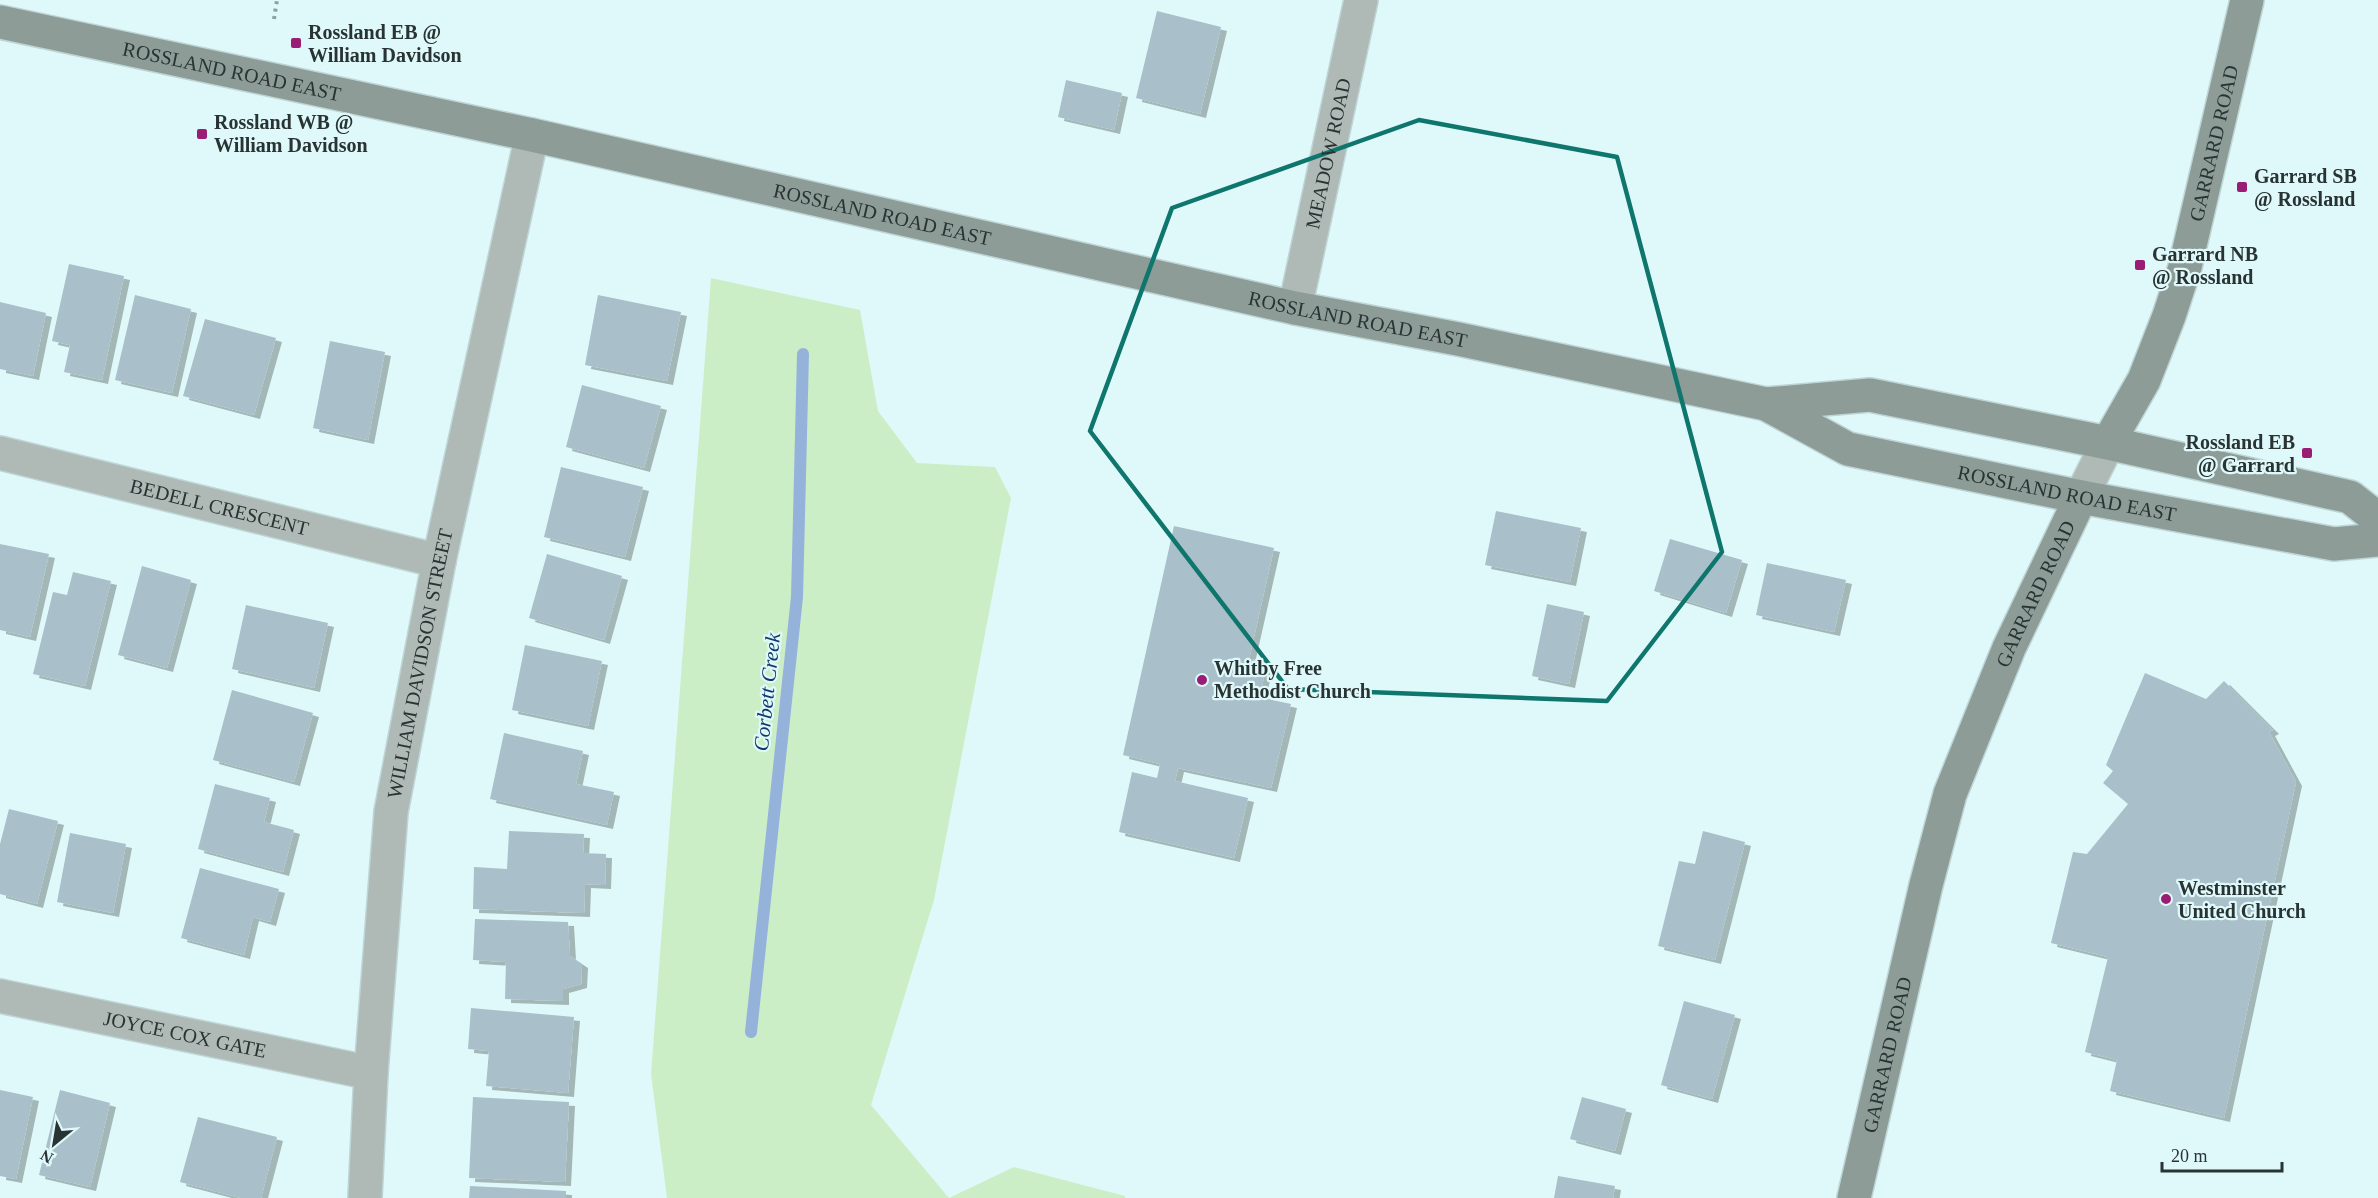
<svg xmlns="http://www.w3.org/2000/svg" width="2378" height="1198" font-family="'Times New Roman',serif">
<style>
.green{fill:#cceec6}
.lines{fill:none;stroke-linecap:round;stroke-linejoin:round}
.stream{stroke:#95b2db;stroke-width:12}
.building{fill:#a9bfc9;filter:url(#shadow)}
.street-casing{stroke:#bed5d6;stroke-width:36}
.secondary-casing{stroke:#bed5d6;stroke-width:36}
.path{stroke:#8ea1a2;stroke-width:4;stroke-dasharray:3 4.5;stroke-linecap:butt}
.street{stroke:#afb9b5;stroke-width:33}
.secondary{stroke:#8d9c97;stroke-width:33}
.marked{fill:none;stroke:#0f766e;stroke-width:4.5;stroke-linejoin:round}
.poi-dot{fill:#9a1d75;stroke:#dff9fa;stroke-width:2}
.labels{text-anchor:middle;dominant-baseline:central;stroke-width:4.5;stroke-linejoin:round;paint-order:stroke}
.poi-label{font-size:20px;font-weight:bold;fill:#293333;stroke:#dff9fa;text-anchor:start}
.street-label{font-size:20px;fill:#293333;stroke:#dff9fa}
.water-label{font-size:21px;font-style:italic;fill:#123869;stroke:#dff9fa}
</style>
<defs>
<filter id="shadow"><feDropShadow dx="6" dy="4" stdDeviation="0" flood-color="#0004"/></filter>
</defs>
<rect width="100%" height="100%" fill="#dff9fa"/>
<path class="green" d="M711 278 860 310 878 411 917 463 995 467 1011 498 934 900 871 1105 949 1198 1014 1167 1125 1196V1198H667L651 1074Z"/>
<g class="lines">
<path class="stream" d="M751 1032 797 597 803 354"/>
</g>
<path class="building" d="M1157 11 1221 27 1200 114 1136 98Z
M1066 80 1122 93 1114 130 1058 117Z
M69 264 124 276 102 380 64 372 70 345 52 341Z
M135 295 191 309 172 393 115 380Z
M598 295 681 312 667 381 585 365Z
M0 302 46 313 33 376 0 369Z
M205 319 276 338 254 415 183 396Z
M330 341 385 352 368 440 313 428Z
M582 385 661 406 644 468 566 447Z
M561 467 643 487 625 557 544 537Z
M1496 511 1581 528 1570 582 1485 565Z
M1174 526 1274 548 1249 659 1268 662 1259 697 1291 704 1271 788 1178 768 1175 781 1248 798 1234 858 1119 832 1132 772 1157 778 1160 764 1123 755Z
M1670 539 1742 560 1726 613 1654 591Z
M0 544 49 554 30 637 0 630Z
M547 554 622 576 604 640 529 618Z
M1767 563 1846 580 1834 632 1756 615Z
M142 566 191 580 167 668 118 655Z
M73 572 111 581 85 686 33 674 53 592 67 595Z
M1547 604 1584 612 1569 684 1532 676Z
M246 605 328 623 314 688 232 669Z
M525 645 602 661 588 726 512 710Z
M2145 673 2206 699 2224 681 2273 730 2269 732 2296 782 2224 1118 2110 1091 2117 1060 2085 1052 2108 957 2051 943 2073 852 2087 854 2128 804 2103 783 2113 771 2106 765Z
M232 690 313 713 294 782 213 760Z
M504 733 583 751 576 784 614 792 607 825 490 799Z
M215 784 270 798 264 822 294 830 283 872 198 849Z
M9 809 58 821 37 904 0 894V844Z
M509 831 584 834 583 853 606 854 605 885 585 884 584 913 473 909 474 867 507 869Z
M1703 831 1745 842 1715 960 1658 946 1679 861 1695 864Z
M70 833 126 844 113 913 57 902Z
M200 868 279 889 270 922 253 917 244 955 181 938Z
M475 919 568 922 570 956 582 964 581 984 563 989V1001L505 999 506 962 473 960Z
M1684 1001 1735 1015 1712 1099 1661 1085Z
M471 1008 574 1017 568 1093 486 1086 489 1051 468 1049Z
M0 1090 33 1097 16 1179 0 1176Z
M60 1090 110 1103 90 1187 39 1175Z
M473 1097 569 1102 565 1182 469 1178Z
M1582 1097 1626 1109 1615 1151 1570 1139Z
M198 1117 277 1137 261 1198H241L180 1182Z
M1558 1176 1615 1186 1613 1198H1554Z
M470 1186 566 1191V1198H469Z"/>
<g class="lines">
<defs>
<g id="street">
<path id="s1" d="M1295 308 1361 0"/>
<path id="s2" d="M0 453 439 561"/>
<path d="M2081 497 2108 443"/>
<path id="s3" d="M0 996 371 1073"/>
<path id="s4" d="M365 1198 371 1073 391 812 439 561 532 135"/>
</g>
<g id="secondary">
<path id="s5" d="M0 22 532 135 1295 308 1458 339 1766 404 1848 449 2081 497 2334 544 2378 540"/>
<path d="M1766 404 1870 395 2108 443 2350 497 2378 519"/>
<path id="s6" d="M2108 443 2144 380 2169 316 2185 267 2247 0"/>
<path id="s7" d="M1854 1198 1926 885 1950 794 2009 648 2081 497"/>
</g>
</defs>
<use href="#street" class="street-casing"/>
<use href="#secondary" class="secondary-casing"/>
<path class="path" d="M274 19 277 0"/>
<use href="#street" class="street"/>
<use href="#secondary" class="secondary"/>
</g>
<path class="marked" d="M1419 120 1617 157 1722 552 1607 701 1288 689 1090 431 1172 208Z"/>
<g class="poi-dot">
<rect x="290" y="37" width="12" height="12" rx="3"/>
<rect x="196" y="128" width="12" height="12" rx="3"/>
<rect x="2236" y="181" width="12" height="12" rx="3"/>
<rect x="2134" y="259" width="12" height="12" rx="3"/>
<rect x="2301" y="447" width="12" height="12" rx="3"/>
<circle cx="1202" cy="680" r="6"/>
<circle cx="2166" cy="899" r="6"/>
</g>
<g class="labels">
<g class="poi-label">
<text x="308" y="32">Rossland EB @<tspan x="308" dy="23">William Davidson</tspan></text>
<text x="214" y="122">Rossland WB @<tspan x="214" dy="23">William Davidson</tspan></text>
<text x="2254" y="176">Garrard SB<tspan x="2254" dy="23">@ Rossland</tspan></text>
<text x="2152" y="254">Garrard NB<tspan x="2152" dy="23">@ Rossland</tspan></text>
<text x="2295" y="442" text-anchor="end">Rossland EB<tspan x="2295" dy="23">@ Garrard</tspan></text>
<text x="1214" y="668">Whitby Free<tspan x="1214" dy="23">Methodist Church</tspan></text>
<text x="2178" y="888">Westminster<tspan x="2178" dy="23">United Church</tspan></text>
</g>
<g class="street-label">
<text stroke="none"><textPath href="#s5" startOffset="237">ROSSLAND ROAD EAST</textPath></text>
<text stroke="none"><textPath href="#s6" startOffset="320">GARRARD ROAD</textPath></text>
<text stroke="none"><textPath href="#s1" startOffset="158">MEADOW ROAD</textPath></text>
<text stroke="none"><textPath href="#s5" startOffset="903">ROSSLAND ROAD EAST</textPath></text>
<text stroke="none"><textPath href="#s5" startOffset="1390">ROSSLAND ROAD EAST</textPath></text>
<text stroke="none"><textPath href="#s5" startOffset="2124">ROSSLAND ROAD EAST</textPath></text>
<text stroke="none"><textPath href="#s2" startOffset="226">BEDELL CRESCENT</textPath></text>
<text stroke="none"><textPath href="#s7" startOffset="633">GARRARD ROAD</textPath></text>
<text stroke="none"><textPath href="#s4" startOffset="538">WILLIAM DAVIDSON STREET</textPath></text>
<text stroke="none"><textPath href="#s3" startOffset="189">JOYCE COX GATE</textPath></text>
<text stroke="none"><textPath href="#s7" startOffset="147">GARRARD ROAD</textPath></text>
</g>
<g class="water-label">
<text transform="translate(767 692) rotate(-84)">Corbett Creek</text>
</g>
</g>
<g transform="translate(54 1144) rotate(210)" stroke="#dff9fa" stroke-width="4.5" paint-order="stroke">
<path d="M0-4.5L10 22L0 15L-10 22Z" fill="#293333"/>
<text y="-9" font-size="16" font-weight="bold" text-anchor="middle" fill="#293333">N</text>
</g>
<path d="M2162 1162v9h120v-9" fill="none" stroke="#293333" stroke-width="3"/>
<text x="2171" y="1162" font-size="18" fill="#293333" stroke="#dff9fa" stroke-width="4.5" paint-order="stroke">20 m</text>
</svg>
